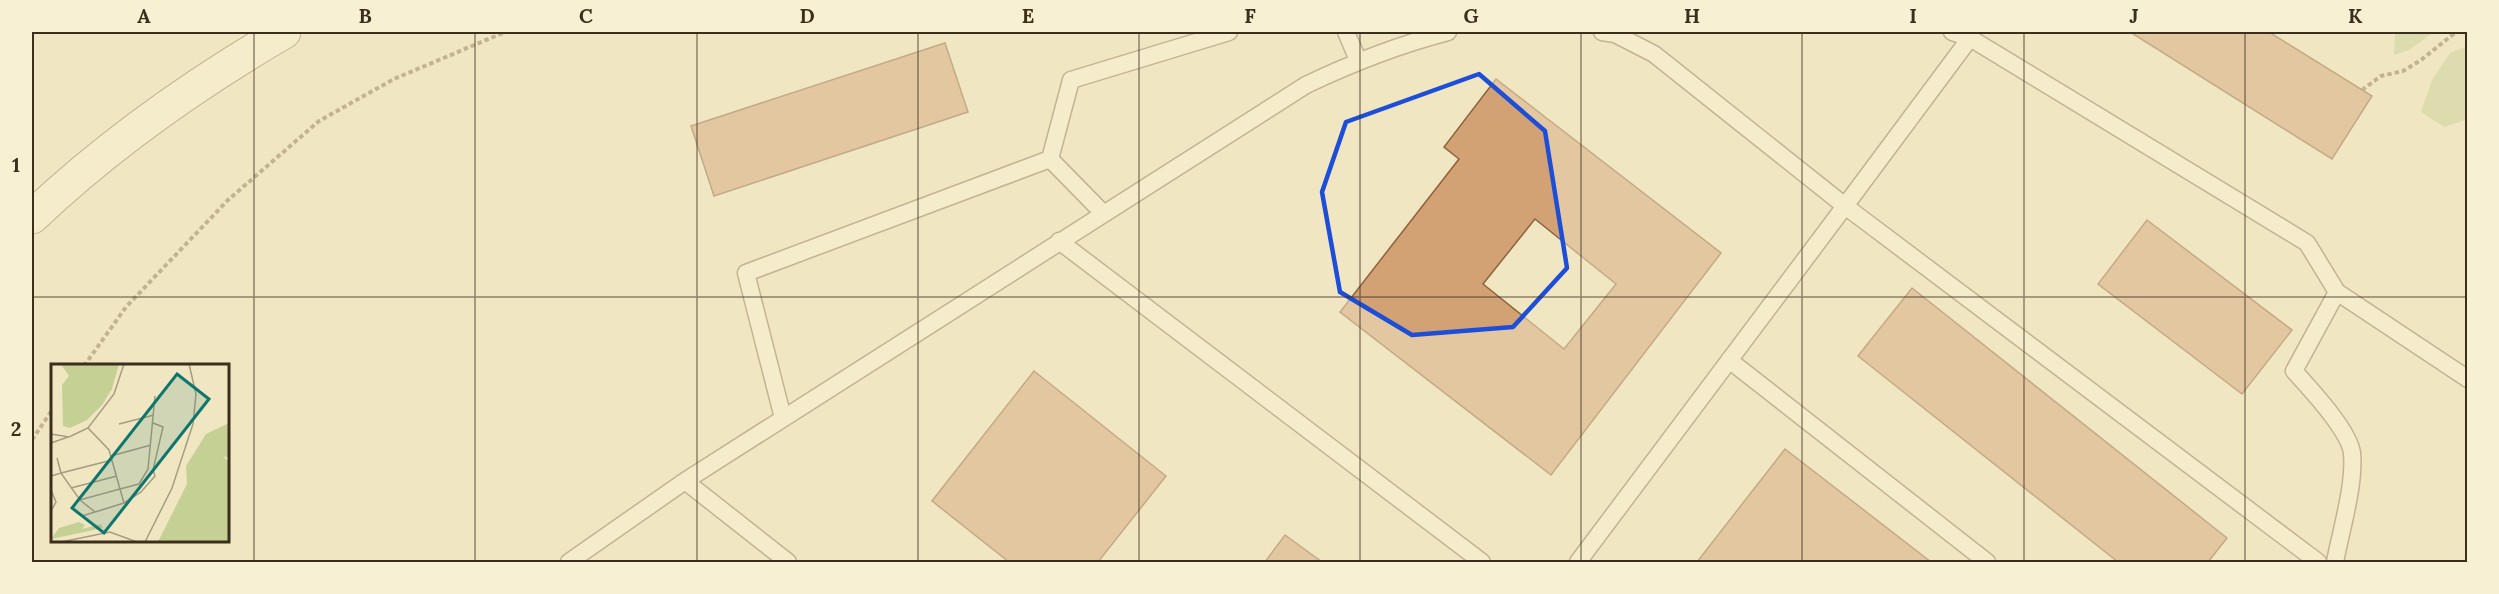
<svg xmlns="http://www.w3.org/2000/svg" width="2499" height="594" viewBox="0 0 2499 594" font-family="Lora,serif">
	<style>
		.green { fill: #c5d095 }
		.building { fill: #d2a275; stroke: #8d623c; stroke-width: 1.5; fill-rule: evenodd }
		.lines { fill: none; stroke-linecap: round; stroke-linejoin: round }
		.lane-casing { stroke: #8c7757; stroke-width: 19 }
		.street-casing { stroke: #8c7757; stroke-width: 35 }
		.path { stroke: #8c7757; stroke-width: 4; stroke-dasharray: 4.5 3; stroke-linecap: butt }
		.lane { stroke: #fbf3d6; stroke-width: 16 }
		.street { stroke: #fbf3d6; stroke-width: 33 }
		.marked { fill: none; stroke: #1d4ed8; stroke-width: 4.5; stroke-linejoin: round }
		.grid { fill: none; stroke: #3b2e1d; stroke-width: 1.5; stroke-opacity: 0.55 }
		.inset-road { fill: none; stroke: #a89c80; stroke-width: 1.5 }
		.view { fill: #0f766e; fill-opacity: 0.15; stroke: #0f766e; stroke-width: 3 }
		.inset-edge { fill: none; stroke: #3b2e1d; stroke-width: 3 }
		.neatline { fill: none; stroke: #3b2e1d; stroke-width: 2 }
		.grid-label { font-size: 20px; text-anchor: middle; font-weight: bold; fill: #3b2e1d }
	</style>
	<rect width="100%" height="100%" fill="#f1e6c2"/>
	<path class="green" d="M2395 32H2434L2409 50 2394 55Z
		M2467 46V123L2465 120 2444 127 2421 112 2432 80 2450 53Z"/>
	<path class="building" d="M2130 32H2269L2372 96 2332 159Z
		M945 43 968 112 714 196 691 126Z
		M1496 79 1721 253 1551 475 1340 312 1459 159 1444 147ZM1535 219 1616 284 1564 349 1483 284Z
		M2147 220 2292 330 2242 394 2098 284Z
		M1912 288 2227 538 2208 562H2118L1858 356Z
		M1034 371 1166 476 1098 562H1009L932 501Z
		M1785 449 1931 562H1697Z
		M1285 535 1322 562H1265Z"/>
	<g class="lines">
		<defs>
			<path id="lane" d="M1346 32 1358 60
				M1602 32 1615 34 1654 54 1845 206 1970 38
				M1952 32 1970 38 2307 243 2337 292
				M1050 159 1103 213
				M1059 241 1482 562
				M1729 360 1987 562
				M783 418 746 273 1050 159 1071 80 1229 32
				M685 481 788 562
				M569 562 685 481 1306 85C1352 63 1398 45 1448 32
				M1578 562 1845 206 2318 562
				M2335 562C2341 530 2355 485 2352 453 2349 430 2310 389 2294 371L2337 292 2468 379"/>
			<path id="street" d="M32 217C108 145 193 85 284 32"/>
		</defs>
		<use href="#lane" class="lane-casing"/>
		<use href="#street" class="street-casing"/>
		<path class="path" d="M2362 90 2381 76 2403 71 2421 60 2456 32
			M84 366 126 307 228 200 319 121 394 79 505 32
			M32 440 52 410"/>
		<use href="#lane" class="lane"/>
		<use href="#street" class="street"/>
	</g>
	<path d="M0 0H2499V594H0ZM1479 74 1545 131 1567 268 1513 327 1412 335 1340 292 1322 192 1346 122Z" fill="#f1e6c2" fill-opacity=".55" fill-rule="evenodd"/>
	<path class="marked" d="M1479 74 1545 131 1567 268 1513 327 1412 335 1340 292 1322 192 1346 122Z"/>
	<path class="grid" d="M254 32V562M475 32V562M697 32V562M918 32V562M1139 32V562M1360 32V562M1581 32V562M1802 32V562M2024 32V562M2245 32V562M32 297H2468"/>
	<g transform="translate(51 364)">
		<rect width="178" height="178" fill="#f1e6c2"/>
		<path d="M10 0H68L61 25 51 41 36 56 19 64 12 62 11 21 18 12ZM178 59V94L172 92 178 98V178H107L136 120 135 102 155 70ZM28 158 34 161 31 165 50 160 52 164 0 175 8 164Z" fill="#c5d095"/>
		<path class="inset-road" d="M68 60 103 51M0 70 18 73 37 64 63 30 73 0M0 79 17 73M60 92 100 81M6 94 10 109 61 96M0 112 10 109 29 136 69 125 58 86 37 64M20 124 66 112M0 126 5 138 0 147M29 136 44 148 31 152M73 139 69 125 88 120 97 105 104 32M44 148 73 139 90 128 104 112 102 106 112 63 102 59M10 178 59 168 86 178M94 178 121 124 142 60 145 30 138 0"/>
		<path class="view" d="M126 10 158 35 53 169 21 144Z"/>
		<rect width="178" height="178" class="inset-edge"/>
	</g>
	<rect width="2499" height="594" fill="none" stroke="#f8f0d2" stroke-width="66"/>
	<rect x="33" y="33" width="2433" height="528" class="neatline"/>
	<g class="grid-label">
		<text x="144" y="23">A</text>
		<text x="365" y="23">B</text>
		<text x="586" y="23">C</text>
		<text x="807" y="23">D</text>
		<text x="1028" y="23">E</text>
		<text x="1250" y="23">F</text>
		<text x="1471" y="23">G</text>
		<text x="1692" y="23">H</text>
		<text x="1913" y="23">I</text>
		<text x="2134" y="23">J</text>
		<text x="2355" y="23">K</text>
		<text x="16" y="172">1</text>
		<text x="16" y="436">2</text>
	</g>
</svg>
